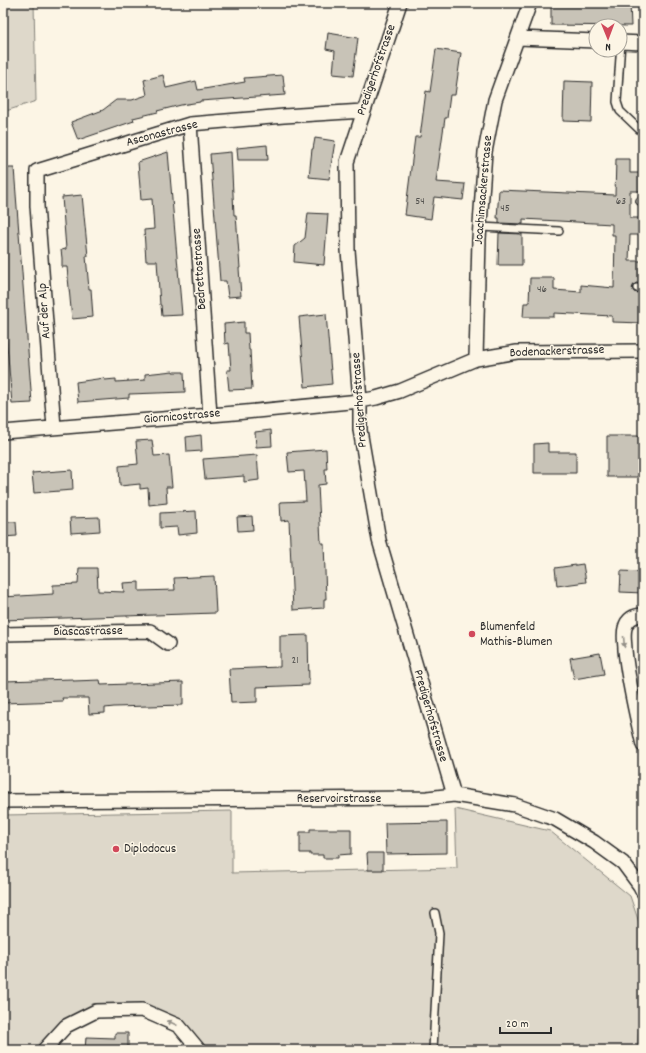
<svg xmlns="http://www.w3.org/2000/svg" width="646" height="1053" viewBox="0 0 646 1053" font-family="Dekko,sans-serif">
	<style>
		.green { fill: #ded8ca; stroke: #84827a }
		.building { fill: #c8c3b7; stroke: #2b2b2b }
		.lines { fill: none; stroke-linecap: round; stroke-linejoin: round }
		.service-casing { stroke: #2b2b2b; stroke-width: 10 }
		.minor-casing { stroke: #2b2b2b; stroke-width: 16 }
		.service { stroke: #fcf5e5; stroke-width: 7 }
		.minor { stroke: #fcf5e5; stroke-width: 13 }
		.oneway { fill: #949088 }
		.poi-dot { fill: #d1495b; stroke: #fcf5e5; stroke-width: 1.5 }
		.labels { text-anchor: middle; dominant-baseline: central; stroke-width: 3; stroke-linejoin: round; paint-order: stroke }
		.number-label { font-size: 11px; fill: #52514e }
		.street-label { font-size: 13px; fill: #2b2b2b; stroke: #fcf5e5 }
		.poi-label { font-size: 13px; fill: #2b2b2b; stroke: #fcf5e5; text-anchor: start }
	</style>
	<rect width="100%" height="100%" fill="#fcf5e5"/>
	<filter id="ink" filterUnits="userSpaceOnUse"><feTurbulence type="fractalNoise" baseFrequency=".025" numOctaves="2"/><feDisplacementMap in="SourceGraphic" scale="8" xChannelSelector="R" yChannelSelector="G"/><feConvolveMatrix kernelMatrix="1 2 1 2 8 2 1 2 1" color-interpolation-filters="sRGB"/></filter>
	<g filter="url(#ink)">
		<path class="green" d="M3 3H34L36 101 3 112Z
			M455 809 550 831 630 896 643 934V980L637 1050H199L179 1026 142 1010 96 1011 44 1050H3V815L232 811V873L457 868Z"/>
		<path class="building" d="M551 3H630L631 26 551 25Z
			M328 33 358 38 353 76 333 74 335 51 326 49Z
			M436 49 461 53 455 95H450L447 118H445L436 182 465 184 463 200 434 197 431 219 405 215 415 137H420L426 91 430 92Z
			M163 75 166 88 196 81 198 90 245 82 244 78 283 75 285 95 200 101V102L181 105 157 111 158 112 133 118 134 121 78 140 71 122 103 110 116 100H132L147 95 144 80Z
			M564 81 592 82 591 122 563 121Z
			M315 138 335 141 329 179 309 177 312 149H313Z
			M267 145 268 160H238L237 148Z
			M168 152 182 315 162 316 161 305H160L157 261H146L144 230 154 229 152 199 141 200 138 162Z
			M231 152 234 215H236L240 268H239L241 296 228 297 226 281H220L210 154Z
			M616 159H630V173H643V191H630V218H643V235H630L629 261H643V284L636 283 632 288 634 292 643 294V323L612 322V316L554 313V317H523L524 303H529L530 278H554V290L581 292V285L614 288 615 235H612V224L523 219V224L499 223V218H497L499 190 615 195Z
			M3 168H14L32 403 12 404 3 297Z
			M82 195 88 256H86L89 289H91L93 317 72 319 67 267H62V258L61 250 66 249 62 197Z
			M308 213 328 214 324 265 294 262 295 246 305 238Z
			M499 233 522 234V265H498Z
			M326 314 332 384 305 387 299 317Z
			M244 322V333H248L249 350H250L252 389 229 390 227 370H231L229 343 225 344 224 324Z
			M173 371V372H184L185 392 129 394V398L78 402 76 382 104 378 105 380 116 379V382L145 380V374Z
			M271 430 272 446 256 447 255 432Z
			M201 435 202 451 187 452 186 437Z
			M607 436H640V477H607Z
			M152 440 154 456 169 455 172 487H166L167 503 149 505 148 488 140 489V484L120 486 119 466 138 464 136 441Z
			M548 443V452H576V473H534V444Z
			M326 449 327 469H325L326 484 318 485 321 543H324L326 599H324V608L293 610 289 520 281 521 280 502 306 501 304 471 289 472 287 452Z
			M257 455 259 480 244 482V476L205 479 203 459Z
			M72 470 73 490 34 493 32 473Z
			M196 511 197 533 178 535 177 527 160 528V513Z
			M252 516 253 530 238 531 237 517Z
			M99 517 100 531 71 533 70 518Z
			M3 522H16L17 536 3 537Z
			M583 564 586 582 557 586 555 568Z
			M79 568H97L98 591 124 592 123 583 139 582V591L175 590 174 578 214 576 216 613 3 620V597L53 594V585L78 584Z
			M621 571 643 572V593L620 592Z
			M308 635 309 685 257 687V702L231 703 229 669 280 667V636Z
			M600 653 604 674 574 679 570 658Z
			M73 679V681L100 680 101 685 183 682V705L114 707 105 708V713L89 714 88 698H62L63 701 3 703V681Z
			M447 822V853L386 854 385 823Z
			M310 829H351V854L338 855V858H323V855H310V853H300V832H310Z
			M367 853H383V870H368Z
			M115 1033H128V1050H85L86 1037 115 1038Z"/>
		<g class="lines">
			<defs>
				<path id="service" d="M621 42 617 102 620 111 643 133
					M640 201H643
					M480 227 559 231
					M637 288 643 289
					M433 1050 439 933 435 913"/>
				<path id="minor" d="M400 3 347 162 348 250 360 401V430L379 540 454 795
					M518 38 596 41
					M620 42 643 43
					M190 124 210 415
					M476 359 479 239 485 152 495 100 530 3
					M54 427 37 206V171L190 124 284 116 363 111
					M3 432 235 413 360 401 376 398 400 391 476 359 517 352 643 351
					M643 615C634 615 627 619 625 628 623 635 625 643 625 650 628 682 636 714 643 745
					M3 634 150 631 168 644
					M3 801 427 798 454 795 515 805 555 819 594 842 623 863 640 886 643 892
					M44 1050 66 1026 96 1011 142 1010 179 1026 199 1050"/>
			</defs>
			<use href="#service" class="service-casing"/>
			<use href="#minor" class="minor-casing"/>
			<use href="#service" class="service"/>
			<use href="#minor" class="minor"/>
		</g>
		<defs><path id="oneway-solid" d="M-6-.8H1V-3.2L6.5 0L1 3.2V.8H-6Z"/></defs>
		<g class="oneway">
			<use href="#oneway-solid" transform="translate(624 642) rotate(85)"/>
			<use href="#oneway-solid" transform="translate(172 1023) rotate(-156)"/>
		</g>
	</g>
	<g class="poi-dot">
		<circle cx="472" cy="634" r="4"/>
		<circle cx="116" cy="849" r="4"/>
	</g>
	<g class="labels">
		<g class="number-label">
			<text x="420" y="202">54</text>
			<text x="621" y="202">63</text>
			<text x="505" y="209">45</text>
			<text x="542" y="290">46</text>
			<text x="295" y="661">21</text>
		</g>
		<g class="street-label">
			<text transform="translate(377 70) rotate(-71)">Predigerhofstrasse</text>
			<text transform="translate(162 134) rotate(-15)">Asconastrasse</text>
			<text transform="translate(484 190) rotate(-85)">Joachimsackerstrasse</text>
			<text transform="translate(200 269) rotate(-94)">Bedrettostrasse</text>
			<text transform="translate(45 311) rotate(-94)">Auf der Alp</text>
			<text transform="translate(557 352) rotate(-2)">Bodenackerstrasse</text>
			<text transform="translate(360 400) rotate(-94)">Predigerhofstrasse</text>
			<text transform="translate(182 417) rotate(-5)">Giornicostrasse</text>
			<text transform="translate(88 632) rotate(-1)">Biascastrasse</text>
			<text transform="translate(430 716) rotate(74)">Predigerhofstrasse</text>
			<text x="339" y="799">Reservoirstrasse</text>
		</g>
		<g class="poi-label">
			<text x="480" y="627">Blumenfeld<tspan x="480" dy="15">Mathis-Blumen</tspan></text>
			<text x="124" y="849">Diplodocus</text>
		</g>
	</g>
	<rect width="646" height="1053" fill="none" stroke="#fcf5e5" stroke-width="16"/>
	<rect x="8" y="8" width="630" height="1037" fill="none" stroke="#2b2b2b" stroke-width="1.5" filter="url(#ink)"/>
	<g transform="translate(608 38) rotate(179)"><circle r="19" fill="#fcf5e5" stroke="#a8a49b"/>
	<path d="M0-3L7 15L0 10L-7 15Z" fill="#d1495b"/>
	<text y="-6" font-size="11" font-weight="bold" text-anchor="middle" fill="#2b2b2b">N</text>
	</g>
	<path d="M500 1027v6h51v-6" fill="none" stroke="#2b2b2b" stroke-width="2"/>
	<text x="506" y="1027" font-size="12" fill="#2b2b2b" stroke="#fcf5e5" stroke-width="3" paint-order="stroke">20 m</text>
</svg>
